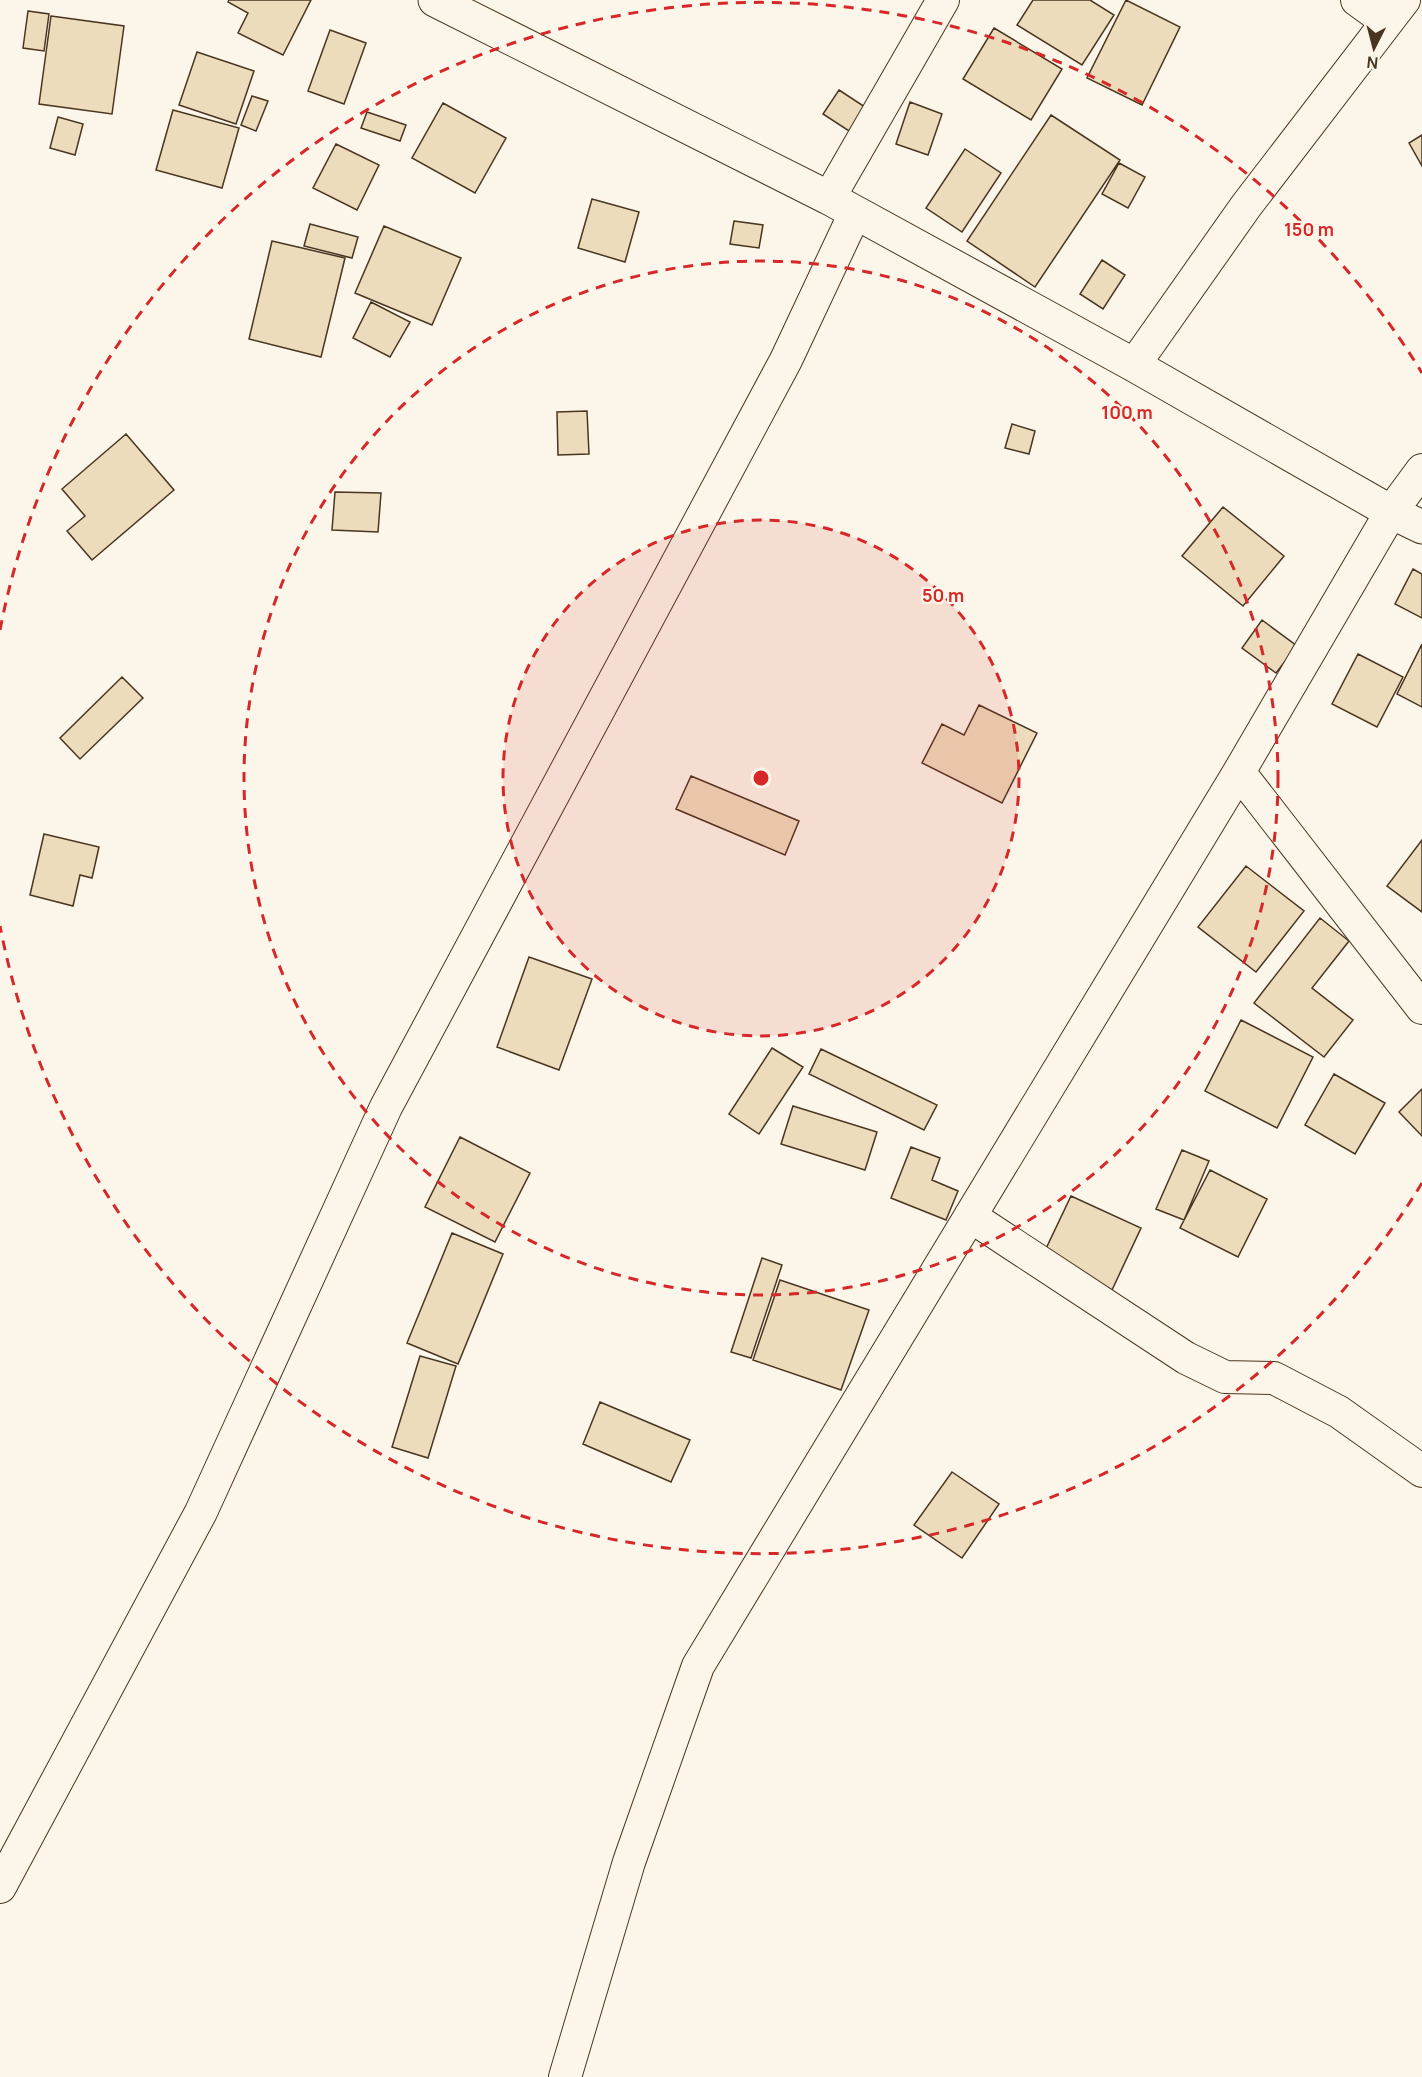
<svg xmlns="http://www.w3.org/2000/svg" width="1422" height="2077" viewBox="0 0 1422 2077" font-family="Manrope,sans-serif">
	<style>
		.building { fill: #ecdcbc; stroke: #4a3520; stroke-width: 1.5 }
		.lines { fill: none; stroke-linecap: round; stroke-linejoin: round }
		.minor-casing { stroke: #4a3520; stroke-width: 34 }
		.tertiary-casing { stroke: #4a3520; stroke-width: 35 }
		.minor { stroke: #fbf6e9; stroke-width: 32 }
		.tertiary { stroke: #fbf6e9; stroke-width: 33 }
		.ring { fill: none; stroke: #d62828; stroke-width: 3; stroke-dasharray: 10 8 }
		.centre { fill: #d62828; stroke: #fbf6e9; stroke-width: 3 }
		.ring-label { font-size: 18px; text-anchor: middle; font-weight: bold; fill: #d62828; stroke: #fbf6e9; stroke-width: 4.5; stroke-linejoin: round; paint-order: stroke }
	</style>
	<rect width="100%" height="100%" fill="#fbf6e9"/>
	<path class="building" d="M229 0H311L283 55 238 33 248 13 228 2Z
		M1033 0H1090L1114 15 1082 65 1017 25Z
		M1126 0 1180 27 1142 105 1087 78Z
		M28 11 49 14 44 51 23 48Z
		M51 16 124 26 112 114 39 104Z
		M994 28 1062 69 1031 120 963 79Z
		M330 30 366 43 344 104 308 91Z
		M197 52 254 71 236 124 179 105Z
		M839 90 865 107 849 131 823 114Z
		M252 96 268 101 256 131 241 125Z
		M910 102 942 114 928 155 896 144Z
		M443 103 506 138 475 193 412 158Z
		M173 110 239 128 222 188 156 170Z
		M367 112 406 125 400 141 361 128Z
		M1051 115 1120 160 1035 287 967 241Z
		M58 117 83 124 75 155 50 148Z
		M1422 135V166L1409 143Z
		M336 144 379 165 357 210 313 188Z
		M965 149 1001 173 962 232 926 208Z
		M1119 163 1145 177 1128 208 1102 194Z
		M592 199 639 212 625 262 578 248Z
		M734 221 763 225 759 248 730 244Z
		M310 224 358 237 352 258 304 246Z
		M384 226 461 258 432 325 355 293Z
		M272 241 345 258 321 357 249 339Z
		M1102 260 1125 275 1103 309 1080 294Z
		M371 302 410 322 390 357 353 338Z
		M587 411 589 454 558 455 557 412Z
		M1012 424 1035 431 1029 454 1005 448Z
		M126 434 174 490 92 560 67 531 85 516 62 489Z
		M335 492 381 493 378 532 332 530Z
		M1223 507 1284 556 1243 606 1182 556Z
		M1413 569 1422 574V618L1395 604Z
		M1262 620 1297 646 1276 673 1242 648Z
		M1422 644V707L1397 694Z
		M1358 654 1403 677 1377 727 1332 704Z
		M122 677 143 698 80 759 60 738Z
		M979 705 1037 733 1002 803 922 763 942 724 964 735Z
		M691 776 799 821 785 855 676 809Z
		M44 834 99 847 92 878 80 875 73 906 30 895Z
		M1422 840V912L1387 886Z
		M1246 866 1304 911 1256 972 1198 927Z
		M1320 918 1349 941 1312 988 1353 1020 1324 1057 1254 1003Z
		M529 957 592 979 559 1070 497 1047Z
		M1241 1020 1313 1057 1277 1128 1205 1091Z
		M772 1048 803 1067 759 1134 729 1114Z
		M821 1049 937 1105 924 1130 809 1074Z
		M1334 1074 1385 1103 1355 1154 1305 1125Z
		M1422 1089V1136L1399 1112Z
		M793 1106 877 1132 865 1170 781 1144Z
		M460 1137 530 1173 495 1242 425 1207Z
		M911 1147 940 1158 932 1180 958 1191 946 1220 891 1198Z
		M1182 1150 1209 1161 1184 1220 1156 1209Z
		M1210 1170 1267 1199 1238 1257 1180 1228Z
		M1071 1196 1141 1228 1112 1290 1042 1257Z
		M452 1233 503 1254 458 1364 407 1343Z
		M762 1258 782 1265 751 1358 731 1352Z
		M780 1280 869 1310 841 1390 753 1360Z
		M420 1356 456 1366 428 1458 392 1447Z
		M600 1402 690 1440 671 1482 583 1444Z
		M952 1472 999 1504 962 1558 914 1525Z"/>
	<g class="lines">
		<defs>
			<path id="minor" d="M1357 0 1386 21
				M829 198 943 0
				M1134 365 1246 206 1404 0
				M1239 772 1422 1008
				M970 1216 1186 1358 1225 1377 1274 1378 1339 1412 1422 1471
				M0 1887 201 1512 386 1107 786 360 855 213
				M565 2077 629 1862 698 1666 1239 772 1391 512 1422 470"/>
			<path id="tertiary" d="M435 0 829 198 1134 365 1391 512 1422 527"/>
		</defs>
		<use href="#minor" class="minor-casing"/>
		<use href="#tertiary" class="tertiary-casing"/>
		<use href="#minor" class="minor"/>
		<use href="#tertiary" class="tertiary"/>
	</g>
	<circle cx="761" cy="778" r="258" fill="#d62828" fill-opacity=".12"/>
	<g class="ring">
		<circle cx="761" cy="778" r="258"/>
		<circle cx="761" cy="778" r="517"/>
		<path d="M1422 1183A775 775 0 0 1 0 926M0 630A775 775 0 0 1 1422 373"/>
	</g>
	<circle cx="761" cy="778" r="9" class="centre"/>
	<g class="ring-label">
		<text x="1309" y="236">150 m</text>
		<text x="1127" y="419">100 m</text>
		<text x="943" y="602">50 m</text>
	</g>
	<g transform="translate(1374 48) rotate(186)" stroke="#fbf6e9" stroke-width="4.5" paint-order="stroke">
	<path d="M0-4.5L10 22L0 15L-10 22Z" fill="#4a3520"/>
	<text y="-9" font-size="16" font-weight="bold" text-anchor="middle" fill="#4a3520">N</text>
	</g>
</svg>
